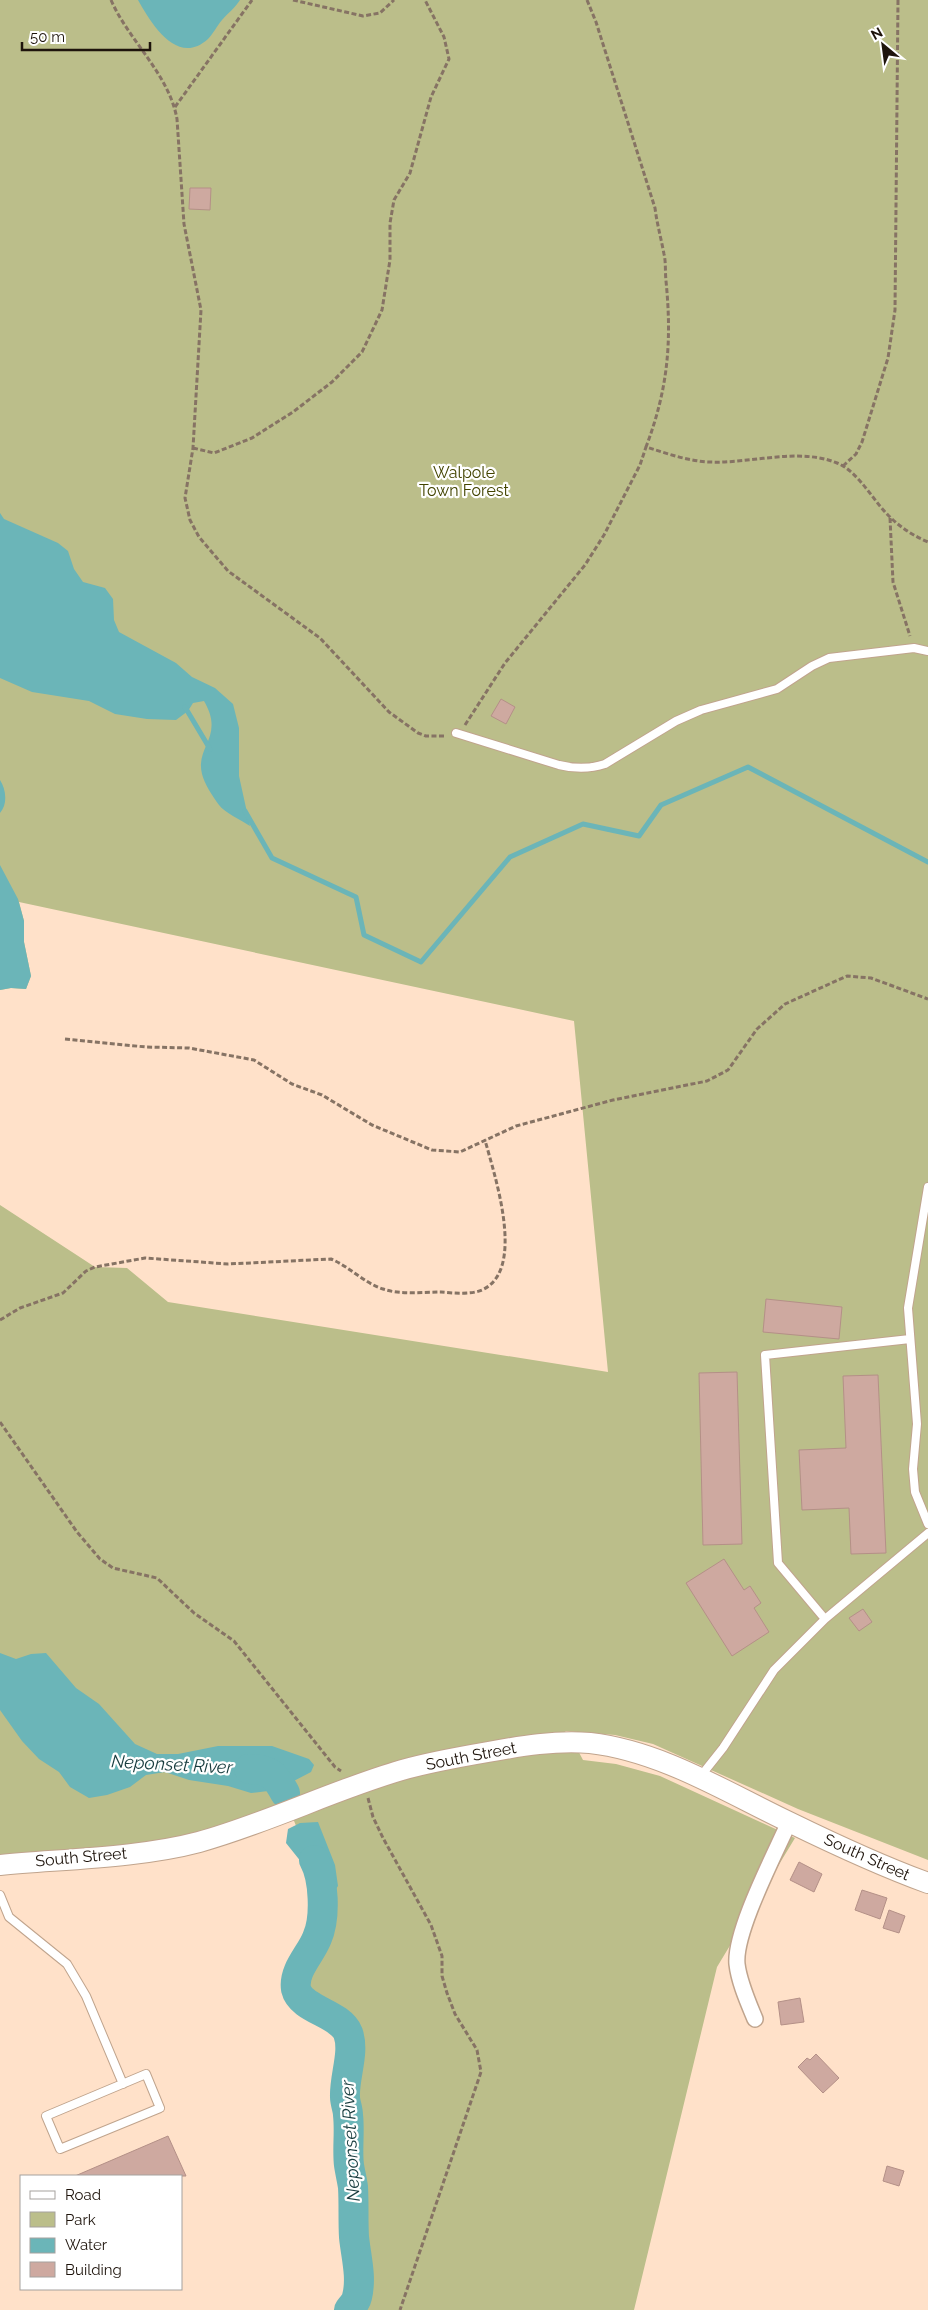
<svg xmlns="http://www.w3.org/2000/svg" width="928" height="2310" viewBox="0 0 928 2310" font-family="Raleway,sans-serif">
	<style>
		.green { fill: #bbbe8a }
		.water { fill: #6bb5b8 }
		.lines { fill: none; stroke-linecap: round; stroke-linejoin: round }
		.stream { stroke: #6bb5b8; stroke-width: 5 }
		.river { stroke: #6bb5b8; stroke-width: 30 }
		.building { fill: #cea9a0; stroke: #b49087 }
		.lane-casing { stroke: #c0a48d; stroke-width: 10 }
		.street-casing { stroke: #c0a48d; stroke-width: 18 }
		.secondary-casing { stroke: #c0a48d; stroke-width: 22 }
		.path { stroke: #867364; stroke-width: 3; stroke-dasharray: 5 2.5; stroke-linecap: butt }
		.lane { stroke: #fff; stroke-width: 8 }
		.street { stroke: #fff; stroke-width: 15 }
		.secondary { stroke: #fff; stroke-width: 20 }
		.labels { text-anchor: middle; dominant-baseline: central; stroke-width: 4.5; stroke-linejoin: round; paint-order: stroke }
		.park-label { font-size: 16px; fill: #434400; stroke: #fff }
		.street-label { font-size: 16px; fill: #1e140c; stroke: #fff }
		.water-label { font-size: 18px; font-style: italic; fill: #183c3e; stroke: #fff }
	</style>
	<rect width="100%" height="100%" fill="#ffe1c9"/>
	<path class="green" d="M0 0H928V1860L798 1809 653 1744 615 1735 565 1731 574 1743 583 1760 616 1764 660 1776 795 1838 717 1967 634 2310H349L357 2298 359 2279V2263L354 2239 353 2187 349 2164 348 2116 345 2096 349 2047 347 2032 337 2020 316 2010 301 1998 296 1990 297 1977 318 1937 323 1892 290 1811 226 1834 0 1865V1205L95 1267 127 1268 168 1302 608 1372 574 1021 19 902 24 921V942L31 976 26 989 11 988 0 990Z"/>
	<path class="water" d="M138 0H240C235 8 228 13 222 20 217 26 213 34 208 39 177 67 151 23 138 0Z
		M0 513 4 519 58 543 68 551 74 569 83 582 105 588 113 599 114 620 119 632 176 663 192 677 215 688 233 704 239 728V776L250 826C241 820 225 813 219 805 213 797 204 783 202 774 195 746 225 737 204 701L193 703 188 711 176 720 147 719 115 714 89 701 32 692 0 678Z
		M0 780C6 789 8 804 0 813Z
		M0 865 18 899 24 921V942L31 976 26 989 11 988 0 990Z
		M0 1653 16 1659 31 1654 46 1653 76 1688 99 1704 135 1744 157 1754H178L218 1746H272L309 1759 314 1765 311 1772 288 1784 268 1791 251 1793 228 1786 189 1780 165 1772 146 1775 130 1787 107 1795 89 1798 70 1787 59 1772 39 1759 22 1741 0 1710Z
		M318 1822 335 1865 338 1886 330 1897 314 1900 308 1888 306 1868 286 1843 288 1829 300 1823Z"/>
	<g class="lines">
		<path class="stream" d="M185 707 210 749
			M245 811 272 858 356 897 364 935 421 962 510 857 583 824 639 836 661 805 748 767 928 862"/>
		<path class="river" d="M249 1769C270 1769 275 1775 285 1793
			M314 1860C324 1878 326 1918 317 1938 311 1954 293 1970 296 1989 301 2010 340 2013 348 2033 355 2052 344 2077 345 2097 345 2103 348 2109 348 2115 350 2132 347 2149 349 2165 350 2172 352 2180 353 2187 354 2204 353 2220 354 2237 356 2257 362 2277 357 2297 356 2302 352 2306 349 2310"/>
	</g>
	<path class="building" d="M190 188H211L210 210 189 209Z
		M501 699 515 707 506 724 491 716Z
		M766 1299 842 1307 839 1339 763 1332Z
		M737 1372 742 1544 703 1545 699 1373Z
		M878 1375 886 1553 851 1554 849 1508 802 1510 799 1450 846 1448 843 1376Z
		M724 1559 744 1590 750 1586 761 1603 754 1608 769 1632 732 1656 686 1583Z
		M863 1609 872 1622 859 1631 849 1618Z
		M799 1862 822 1874 814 1892 790 1880Z
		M862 1890 887 1898 880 1919 855 1910Z
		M889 1910 905 1916 899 1933 883 1928Z
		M800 1998 804 2022 781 2025 778 2002Z
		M816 2054 839 2078 823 2093 798 2067 807 2058 810 2060Z
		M168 2136 186 2176H75Z
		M887 2166 904 2171 899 2186 883 2181Z"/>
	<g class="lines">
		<defs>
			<path id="lane" d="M456 733 559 765C575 769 590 769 605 764L676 721 701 710 777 689 812 666 829 658 914 648 928 651
				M928 1187 908 1308 917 1424 913 1469 915 1492 928 1524
				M825 1619 778 1563 765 1355 910 1339
				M700 1777 723 1748 774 1670 825 1619 928 1533
				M0 1895 9 1917 67 1964 86 1996 123 2084
				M146 2074 160 2108 60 2149 46 2116Z"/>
			<path id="street" d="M755 2019C748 2002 739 1982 737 1964 734 1932 775 1854 789 1822"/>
			<path id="secondary" d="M0 1865C62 1859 139 1858 199 1842 268 1823 333 1790 402 1770 430 1762 459 1757 488 1752 521 1746 556 1740 590 1743 661 1751 726 1792 789 1822 834 1844 881 1866 928 1883"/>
		</defs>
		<use href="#lane" class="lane-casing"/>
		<use href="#street" class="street-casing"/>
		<use href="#secondary" class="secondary-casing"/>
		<path class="path" d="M111 0C129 41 169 74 177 119L184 224 201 310 193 448 185 498 190 520 199 537 228 571 320 638 389 712 418 733 426 736H445
			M293 0 363 16 380 13 394 0
			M587 0 596 22 655 208C657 224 661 238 664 254 666 262 665 272 666 281 672 342 668 389 646 447 666 453 687 461 709 462 750 464 798 447 837 463 859 472 873 501 890 517 901 528 914 536 928 542
			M175 107 252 0
			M193 448 214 453 252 438 293 412 332 382 362 352 382 310 390 260V223L394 200 410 173 431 97 449 59 444 37 425 0
			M843 466 856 454 862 442 888 358 895 310 898 0
			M890 518 893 582 910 636
			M465 725 505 663 585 565 604 535 640 465 646 447
			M65 1039 146 1047 189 1048 254 1060 292 1084 322 1095 372 1125 432 1150 460 1152 516 1126 613 1100 707 1081 728 1070 757 1029 785 1004 847 976 871 978 928 999
			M0 1320 20 1308 63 1293 86 1271 95 1267 145 1258 228 1264 331 1259C350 1267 364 1283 383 1289 400 1295 423 1292 441 1292 453 1293 470 1295 482 1290 527 1270 494 1174 485 1140
			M0 1422 77 1532 100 1559 113 1568 157 1578 194 1613 234 1641 335 1767 341 1771
			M368 1798 373 1817 383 1838 431 1925 442 1956V1976L447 1993 455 2014 477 2050 481 2072 400 2310"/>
		<use href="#lane" class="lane"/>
		<use href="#street" class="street"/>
		<use href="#secondary" class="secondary"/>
	</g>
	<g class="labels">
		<g class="park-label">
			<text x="464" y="472">Walpole<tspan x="464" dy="18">Town Forest</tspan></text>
		</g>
		<g class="street-label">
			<text transform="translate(471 1756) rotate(-11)">South Street</text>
			<text transform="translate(81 1857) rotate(-5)">South Street</text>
			<text transform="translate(867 1857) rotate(24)">South Street</text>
		</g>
		<g class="water-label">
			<text transform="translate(172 1764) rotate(3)">Neponset River</text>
			<text transform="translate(350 2141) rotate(-93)">Neponset River</text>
		</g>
	</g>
	<rect x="20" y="2175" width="162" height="115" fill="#ffffff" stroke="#a5a19e"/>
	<rect x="30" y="2191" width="25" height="8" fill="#ffffff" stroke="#a5a19e"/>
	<text x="65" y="2200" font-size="15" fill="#1e140c">Road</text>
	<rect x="30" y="2212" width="25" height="15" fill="#bbbe8a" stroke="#a5a19e"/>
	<text x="65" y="2225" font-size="15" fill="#1e140c">Park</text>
	<rect x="30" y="2238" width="25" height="15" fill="#6bb5b8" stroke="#a5a19e"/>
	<text x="65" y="2250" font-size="15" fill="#1e140c">Water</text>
	<rect x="30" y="2262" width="25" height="15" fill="#cea9a0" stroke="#a5a19e"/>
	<text x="65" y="2275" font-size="15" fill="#1e140c">Building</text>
	<g transform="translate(883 45) rotate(331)" stroke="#ffffff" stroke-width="4" paint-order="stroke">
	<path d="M0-4L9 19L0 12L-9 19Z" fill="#1e140c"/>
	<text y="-8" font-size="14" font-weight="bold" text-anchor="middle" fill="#1e140c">N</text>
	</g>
	<path d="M22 42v8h128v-8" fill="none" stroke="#1e140c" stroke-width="2.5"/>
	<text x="30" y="42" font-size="15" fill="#1e140c" stroke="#ffffff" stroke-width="4" paint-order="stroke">50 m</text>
</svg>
